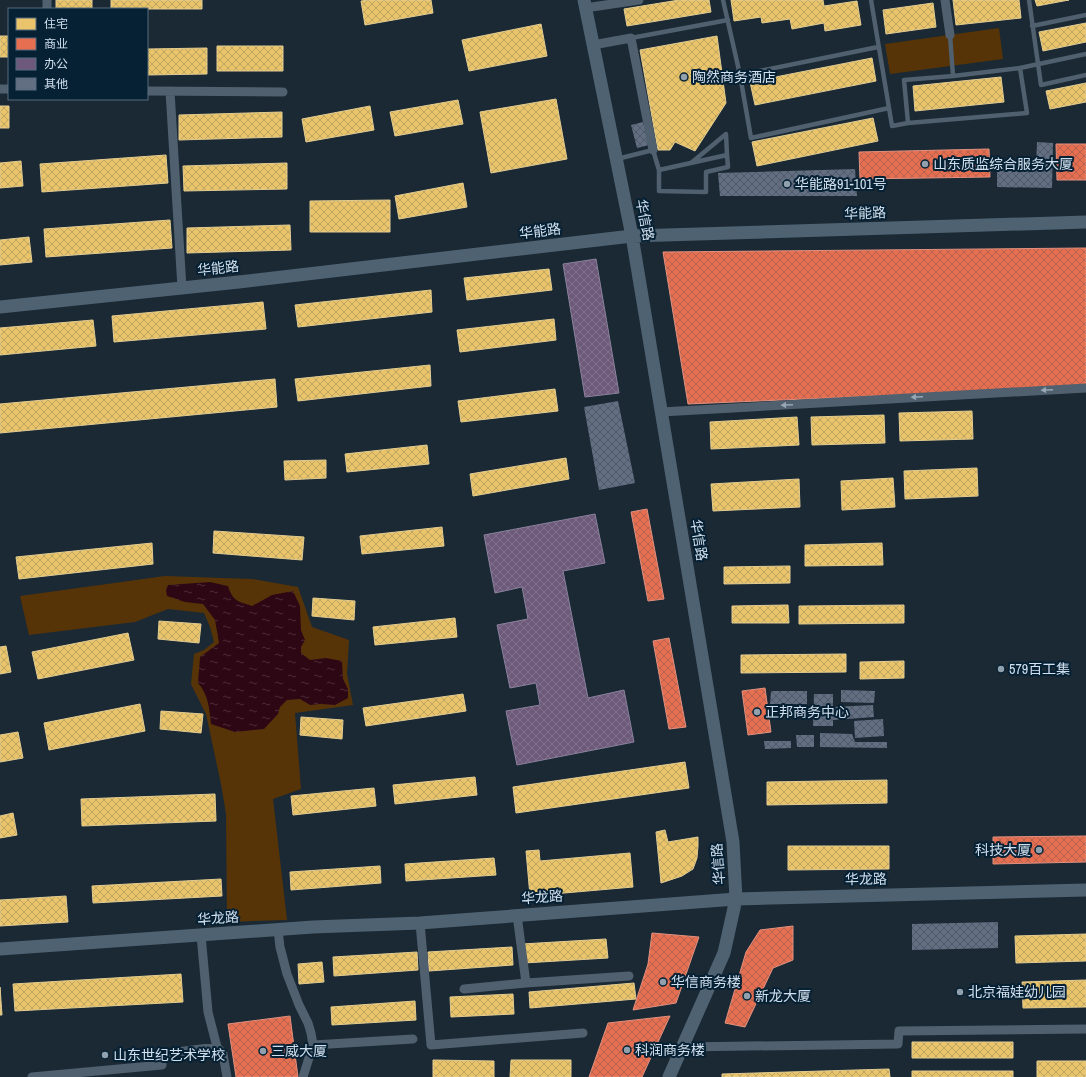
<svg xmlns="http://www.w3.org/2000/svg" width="1086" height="1077" viewBox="0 0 1086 1077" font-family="'Archivo Narrow','Noto Sans SC',sans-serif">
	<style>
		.park { fill: #573407 }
		.water { fill: url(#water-ripples) }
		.homes { fill: url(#homes-cross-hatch); stroke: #e2cc92 }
		.shops { fill: url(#shops-cross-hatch); stroke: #e09180 }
		.offices { fill: url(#offices-cross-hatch); stroke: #8b829d }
		.building { fill: url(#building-cross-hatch) }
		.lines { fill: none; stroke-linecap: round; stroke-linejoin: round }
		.lane { stroke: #50606e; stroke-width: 4.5 }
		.street { stroke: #50606e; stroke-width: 9 }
		.secondary { stroke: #4f6271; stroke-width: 13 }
		.oneway { fill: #97a6b4 }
		.poi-dot { fill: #91a0ad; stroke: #062034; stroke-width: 1.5 }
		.labels { text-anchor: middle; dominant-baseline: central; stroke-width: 4; stroke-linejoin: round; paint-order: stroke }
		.poi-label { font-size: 14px; fill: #d1e0ee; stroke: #062034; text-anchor: start }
		.street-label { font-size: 14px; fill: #d1e0ee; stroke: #062034 }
	</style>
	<defs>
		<pattern id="water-ripples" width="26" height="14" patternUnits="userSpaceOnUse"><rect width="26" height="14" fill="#2e0715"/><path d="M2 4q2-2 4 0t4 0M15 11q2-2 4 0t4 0" fill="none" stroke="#4b2b37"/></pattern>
		<pattern id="homes-cross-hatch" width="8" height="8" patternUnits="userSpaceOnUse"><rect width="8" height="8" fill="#e9c46a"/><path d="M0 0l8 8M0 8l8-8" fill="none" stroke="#bea461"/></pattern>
		<pattern id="shops-cross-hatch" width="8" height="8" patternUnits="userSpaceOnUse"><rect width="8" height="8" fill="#e76f51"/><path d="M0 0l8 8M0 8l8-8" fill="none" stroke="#b5624e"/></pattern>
		<pattern id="offices-cross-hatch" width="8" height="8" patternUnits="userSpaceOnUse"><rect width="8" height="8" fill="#6d597a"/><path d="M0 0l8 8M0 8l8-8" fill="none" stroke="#81718d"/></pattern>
		<pattern id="building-cross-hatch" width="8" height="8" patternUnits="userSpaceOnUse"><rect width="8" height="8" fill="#626f83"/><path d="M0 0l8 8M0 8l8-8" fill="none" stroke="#505965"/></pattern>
	</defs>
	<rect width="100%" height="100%" fill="#1a2934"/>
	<path class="park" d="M999 28 1003 59 890 74 885 44Z
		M165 576 252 579 298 587 312 627 349 640 347 674 353 705 295 713 301 789 273 799 287 920 227 922 226 814 221 784 206 714 191 684 194 654 204 650 214 642 210 627 204 613 168 609 135 622 29 635 20 596Z"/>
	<path class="water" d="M210 582 228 586C233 601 237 601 252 606L272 595 293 591 300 606 301 630 305 640 301 647V653L310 660 326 658 342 661 343 679 348 689V698L335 705 321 704 310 705 300 699 287 700 280 707 278 714 264 729 235 732 211 724C209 708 209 696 198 683L200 657 219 643 215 620 203 604 185 602 167 596 166 590 168 585Z"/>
	<path class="homes" d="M56 0H92V9H56Z
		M111 0H202V9H111Z
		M368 0H431L433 13 365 25 361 1Z
		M679 0H709L711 12 627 26 624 9Z
		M731 0H823L824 6 857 1 861 25 825 31 824 23 792 29 790 19 762 23 761 17 734 21Z
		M953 0H1019L1021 18 956 25Z
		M1035 0H1069L1037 6Z
		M933 3 936 27 886 34 883 10Z
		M1086 23V42L1043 51 1039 32Z
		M541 24 547 56 469 71 462 40Z
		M0 36H9V57H0Z
		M717 36 726 103 695 151 675 142 670 150H658L640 50Z
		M217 46H283V71H217Z
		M207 48V74L147 75V49Z
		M872 58 876 81 755 105 750 82Z
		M1001 77 1004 102 915 111 913 86Z
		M1086 83V102L1050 109 1046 91Z
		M556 99 567 159 491 173 480 112Z
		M458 100 463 124 395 136 390 112Z
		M0 106H9V128H0Z
		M370 106 374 130 306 142 302 119Z
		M282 112V137L179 140V115Z
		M873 118 878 141 757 166 752 142Z
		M166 155 168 183 42 192 40 164Z
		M21 161 23 186 0 188V163Z
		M287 163V189L184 191 183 166Z
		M463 183 467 207 399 219 395 196Z
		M390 200V232H310V201Z
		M170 220 172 248 46 257 44 229Z
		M290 225 291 250 187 253V228Z
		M29 237 32 262 0 265V240Z
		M549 269 552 290 467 300 464 278Z
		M431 290 432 312 298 327 295 305Z
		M263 302 266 329 114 342 112 316Z
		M554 319 556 340 460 352 457 330Z
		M93 320 96 346 0 355V328Z
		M430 365 431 386 298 401 295 379Z
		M275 379 277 407 0 433V404Z
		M555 389 558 411 461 422 458 401Z
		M972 411 973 439 900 441 899 413Z
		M884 415 885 443 812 445 811 417Z
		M797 417 799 445 711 449 710 422Z
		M427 445 429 464 347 472 345 454Z
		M566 458 569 479 473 496 470 474Z
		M326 460V478L285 480 284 461Z
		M977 468 978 496 905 499 904 471Z
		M893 478 895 507 842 510 841 481Z
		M799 479 800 507 713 511 711 484Z
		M442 527 444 546 362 554 360 536Z
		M214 531 304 537 302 560 213 553Z
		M152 543 153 564 19 579 16 557Z
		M882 543 883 565 805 566V545Z
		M790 566V583L724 584V567Z
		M313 598 355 601 354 620 312 616Z
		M788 605 789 623H732V606Z
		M904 605V623L799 624V606Z
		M455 618 457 637 375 645 373 627Z
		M159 621 201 624 199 643 158 639Z
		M128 633 134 660 38 679 32 652Z
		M6 646 11 672 0 674V647Z
		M846 654V672L741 673V655Z
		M904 661V678L860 679V662Z
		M463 694 466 711 366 726 363 708Z
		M140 704 145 731 49 750 44 723Z
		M161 711 203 714 201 733 160 729Z
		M301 717 343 720 342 739 300 735Z
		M18 732 23 758 0 762V735Z
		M685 762 689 788 516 813 513 787Z
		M475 777 477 795 395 804 393 785Z
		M887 780V803L767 805V782Z
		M374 788 376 806 293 815 291 796Z
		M215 794 216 821 82 826 81 799Z
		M13 813 17 835 0 838V816Z
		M665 830 668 842 698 837V846L697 858 693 869 682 876 661 883 656 832Z
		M788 846H889V869L788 870Z
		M539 850 540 861 630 853 633 887 530 896 526 851Z
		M494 858 496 875 406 881 405 864Z
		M380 866 381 883 291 890 290 872Z
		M221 879 222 896 93 903 92 886Z
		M66 896 68 922 0 926V900Z
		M1086 934V961L1016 963 1015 936Z
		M606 939 608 958 524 963 522 944Z
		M512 947 513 965 429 971 428 952Z
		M417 952 418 970 334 976 333 957Z
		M322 962 324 982 299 984 298 964Z
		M181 974 183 1002 15 1011 13 984Z
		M1086 980V1007L1023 1008 1022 982Z
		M634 983 636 999 530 1008 529 992Z
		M0 987 2 1015H0Z
		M513 994 514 1014 451 1017 450 997Z
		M415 1001 416 1020 332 1025 331 1007Z
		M912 1042H1013V1058H912Z
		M433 1060 494 1061V1077H433Z
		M511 1060H571V1077H510Z
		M1037 1061H1086V1077H1037Z
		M889 1069 890 1077H722V1074Z
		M912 1071H1013V1077H912Z"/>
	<path class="shops" d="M1056 144H1086V180H1057Z
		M989 149 990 177 860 179 859 152Z
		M1086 248V387L688 404 663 252Z
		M647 509 664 599 648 601 631 512Z
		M669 638 686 727 669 729 653 641Z
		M765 688 771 732 748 735 742 691Z
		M1086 836V862L993 864V837Z
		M793 926V960L773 968 745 1027 725 1023 746 952 760 930Z
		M652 933 699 937 676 1003 633 1010 648 964Z
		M290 1016 298 1077H236L228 1024Z
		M670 1016 642 1077H589L608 1023Z"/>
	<path class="offices" d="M596 259 619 393 585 397 563 264Z
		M595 514 605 563 563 571 588 698 624 690 634 742 517 765 506 711 540 705 536 683 510 688 497 625 528 619 522 587 495 593 484 535Z"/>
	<path class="building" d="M643 122 649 145 637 148 631 125Z
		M1037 142 1053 143 1052 188 997 187V166L1036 167Z
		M855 169 857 196H720L718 173Z
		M618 401 635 483 599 490 584 407Z
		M841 690 875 691 874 703 841 702Z
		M771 691H807V704H770Z
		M814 694H833V707L873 705 874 717 833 720V714V726H813Z
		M883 719 884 736 855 738 854 721Z
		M820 733 852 734 855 742H887V748L820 747Z
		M796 735H814V747H797Z
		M764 741H791V748L765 749Z
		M998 922V948L912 950V924Z"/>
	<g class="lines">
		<path class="lane" d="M723 0 740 75 878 47
			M871 0 892 126 908 123
			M1029 0 1041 85 1086 75
			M1032 26 1086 15
			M950 35 953 76 1020 68 1027 113 908 123 904 80 953 76
			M631 38 728 20
			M1020 68 1086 54
			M740 75 751 138 889 108
			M617 159 653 150 659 170 727 155 726 134 691 163
			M659 170V191L706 192V172L728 167 727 155"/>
		<path class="street" d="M47 0V9
			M945 0 950 35
			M585 8 639 0
			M593 45 631 38 653 150
			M0 89H9
			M147 91 283 92
			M170 91 182 288
			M661 412 1086 388
			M517 915 526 983 629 976
			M420 923 431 1045 583 1033
			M278 930 280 947 287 974 299 1005 308 1023 311 1033 313 1045 303 1077
			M201 935 208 1012 217 1047
			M464 989 526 983
			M313 1045 413 1039
			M682 1047 898 1044 899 1031 1086 1029
			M32 1077 162 1065 161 1054 217 1047 223 1054 227 1077"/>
		<path class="secondary" d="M584 0 632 236 733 842 736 899 724 953 669 1077
			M0 307 239 282 632 236 1086 222
			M0 949 313 927 420 923 736 899 1086 890"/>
	</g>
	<defs><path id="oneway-solid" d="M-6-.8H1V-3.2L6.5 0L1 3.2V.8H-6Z"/></defs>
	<g class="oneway">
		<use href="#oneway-solid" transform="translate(1047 390) rotate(177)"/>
		<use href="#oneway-solid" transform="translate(917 397) rotate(177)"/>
		<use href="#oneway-solid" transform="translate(787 405) rotate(177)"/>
	</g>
	<g class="poi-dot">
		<circle cx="684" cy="77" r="4"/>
		<circle cx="925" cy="164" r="4"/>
		<circle cx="787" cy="184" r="4"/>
		<circle cx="1001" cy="669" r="4"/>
		<circle cx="757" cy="712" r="4"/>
		<circle cx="1039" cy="850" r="4"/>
		<circle cx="663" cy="982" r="4"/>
		<circle cx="960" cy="992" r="4"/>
		<circle cx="747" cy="996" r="4"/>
		<circle cx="627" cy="1050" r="4"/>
		<circle cx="263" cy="1051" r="4"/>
		<circle cx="105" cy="1055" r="4"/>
	</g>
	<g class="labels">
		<g class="poi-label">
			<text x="692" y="77">陶然商务酒店</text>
			<text x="933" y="164">山东质监综合服务大厦</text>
			<text x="795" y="184">华能路91-101号</text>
			<text x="1009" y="669">579百工集</text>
			<text x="765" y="712">正邦商务中心</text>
			<text x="1031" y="850" text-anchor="end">科技大厦</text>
			<text x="671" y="982">华信商务楼</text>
			<text x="968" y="992">北京福娃幼儿园</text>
			<text x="755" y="996">新龙大厦</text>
			<text x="635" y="1050">科润商务楼</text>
			<text x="271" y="1051">三威大厦</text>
			<text x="113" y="1055">山东世纪艺术学校</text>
		</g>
		<g class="street-label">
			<text transform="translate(865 213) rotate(-2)">华能路</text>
			<text transform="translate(645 220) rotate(79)">华信路</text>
			<text transform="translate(540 231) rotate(-7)">华能路</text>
			<text transform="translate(218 268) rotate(-6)">华能路</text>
			<text transform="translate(699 540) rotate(81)">华信路</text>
			<text transform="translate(718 864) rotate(-94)">华信路</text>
			<text transform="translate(866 879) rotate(-1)">华龙路</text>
			<text transform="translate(542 897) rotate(-4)">华龙路</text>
			<text transform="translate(218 918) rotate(-4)">华龙路</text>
		</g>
	</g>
	<rect x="8" y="8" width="140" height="92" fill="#062034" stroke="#576d7e"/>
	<rect x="16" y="18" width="20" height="12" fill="#e9c46a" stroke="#576d7e"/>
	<text x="44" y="28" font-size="12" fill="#d1e0ee">住宅</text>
	<rect x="16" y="38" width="20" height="12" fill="#e76f51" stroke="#576d7e"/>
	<text x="44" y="48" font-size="12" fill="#d1e0ee">商业</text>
	<rect x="16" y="58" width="20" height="12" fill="#6d597a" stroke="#576d7e"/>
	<text x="44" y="68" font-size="12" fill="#d1e0ee">办公</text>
	<rect x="16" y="78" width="20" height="12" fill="#626f83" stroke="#576d7e"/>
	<text x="44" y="88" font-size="12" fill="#d1e0ee">其他</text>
</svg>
